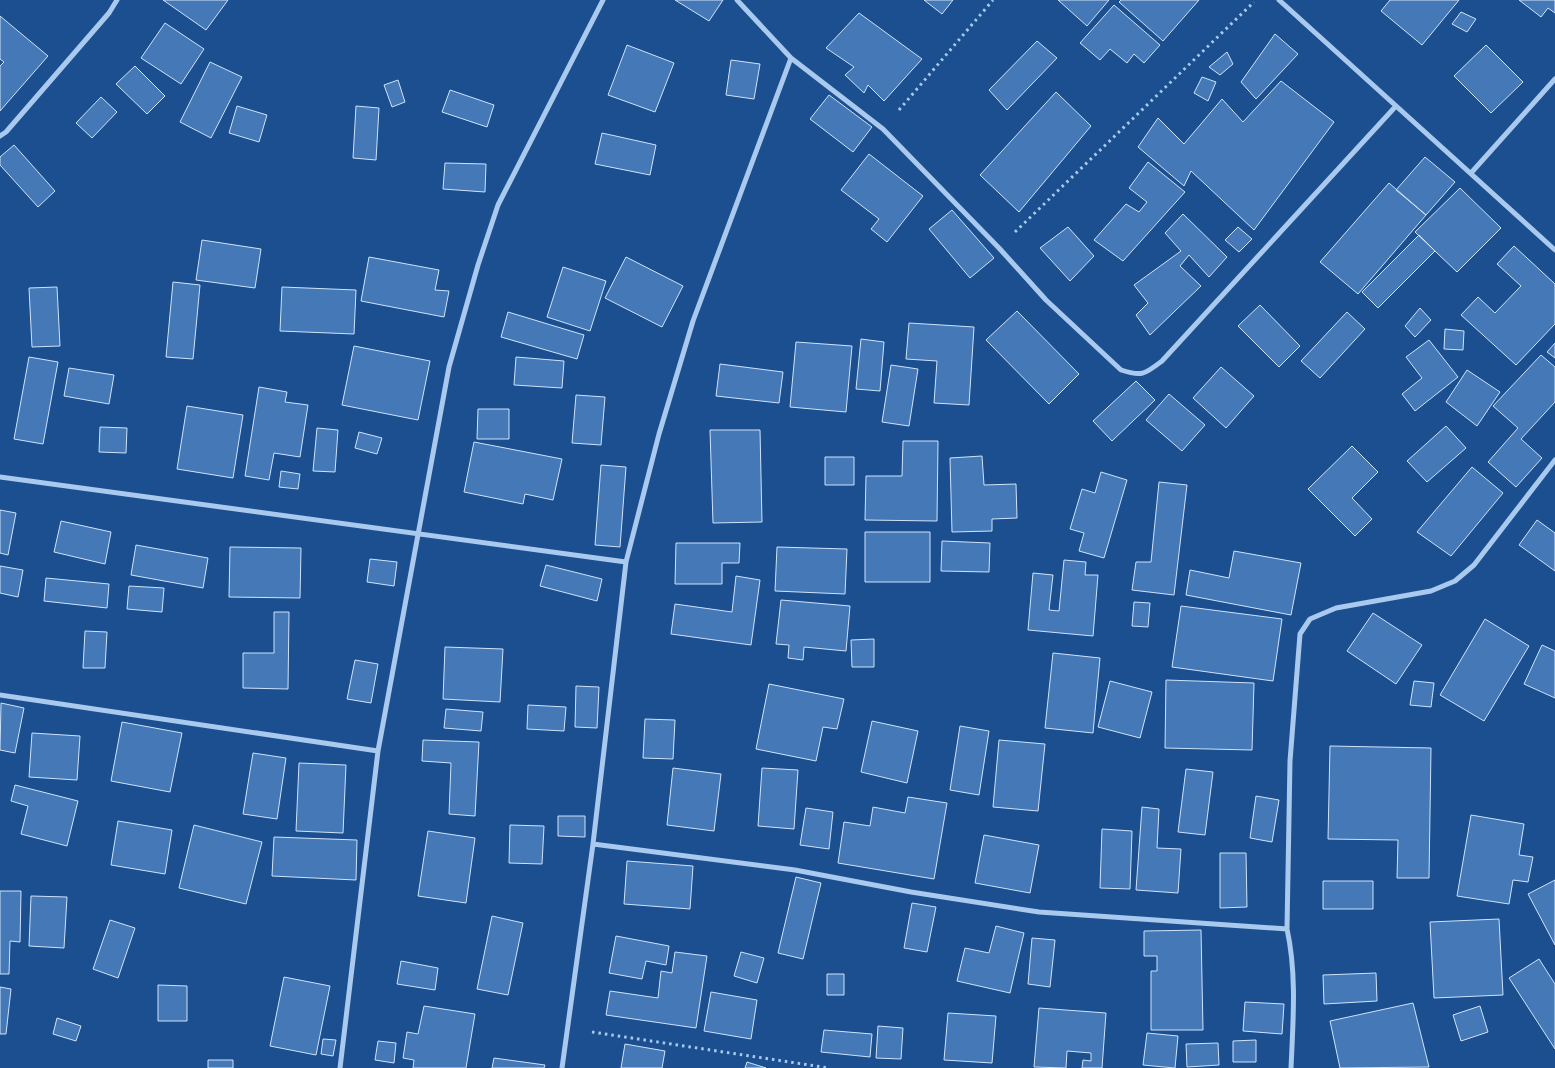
<svg xmlns="http://www.w3.org/2000/svg" width="1555" height="1068" viewBox="0 0 1555 1068" font-family="'PT Sans Narrow',sans-serif">
	<style>
		.building { fill: #4478b7; stroke: #cfe3fa }
		.lines { fill: none; stroke-linecap: round; stroke-linejoin: round }
		.path { stroke: #a9c9ee; stroke-width: 3; stroke-dasharray: 2.5 4; stroke-linecap: butt }
		.minor { stroke: #a9c9ee; stroke-width: 5 }
	</style>
	<rect width="100%" height="100%" fill="#1b4f8f"/>
	<path class="building" d="M163 0H228L206 30Z
		M675 0H723L709 21Z
		M924 0H953L942 14Z
		M1058 0H1109L1087 26Z
		M1121 0H1199L1163 41 1119 2Z
		M1390 0H1459L1422 45 1381 11Z
		M1519 0H1555V13L1548 8 1541 17Z
		M1114 5 1160 45 1144 63 1134 54 1127 63 1110 49 1100 60 1080 43Z
		M1461 12 1476 19 1467 32 1452 24Z
		M859 13 922 59 884 101 868 85 864 93 845 75 854 67 826 48Z
		M0 16 48 56 0 111V66L4 62 0 59Z
		M165 23 204 49 181 84 141 58Z
		M1275 34 1298 54 1256 99 1241 82Z
		M1037 41 1057 58 1007 110 989 90Z
		M627 45 674 63 655 112 608 95Z
		M1486 45 1523 82 1491 113 1454 76Z
		M1227 52 1233 64 1220 75 1209 67Z
		M731 60 760 64 754 99 726 95Z
		M210 62 242 77 211 138 180 122Z
		M135 66 165 96 147 114 116 84Z
		M1202 77 1216 82 1208 101 1194 93Z
		M398 80 405 102 392 107 384 85Z
		M1281 81 1334 122 1254 230 1191 171 1184 186 1138 147 1158 118 1184 144 1222 99 1243 122Z
		M450 90 494 105 487 127 442 112Z
		M1056 92 1091 126 1019 212 980 175Z
		M829 95 872 127 853 152 810 119Z
		M101 97 117 112 92 138 76 123Z
		M237 106 267 115 259 142 229 133Z
		M356 106 379 108 376 160 353 158Z
		M602 133 656 145 650 175 595 164Z
		M14 145 55 191 38 207 0 165V157Z
		M869 154 923 196 887 242 871 229 879 219 841 190Z
		M1425 157 1455 182 1426 215 1396 190Z
		M1148 162 1185 192 1123 261 1094 240 1126 204 1139 212 1147 202 1129 188Z
		M445 163 486 164 485 192 443 189Z
		M1389 183 1426 215 1358 294 1320 262Z
		M1460 188 1501 228 1457 272 1415 232Z
		M952 210 994 258 970 278 929 229Z
		M1183 214 1227 257 1209 277 1189 255 1180 266 1201 286 1150 335 1136 315 1148 303 1134 285 1181 251 1165 233Z
		M1068 227 1094 256 1070 281 1040 248Z
		M1238 227 1252 239 1239 252 1225 240Z
		M1419 235 1435 251 1378 308 1362 292Z
		M202 240 261 249 255 288 196 280Z
		M1514 246 1555 284V324L1516 365 1461 315 1478 297 1495 313 1521 286 1497 264Z
		M369 257 439 270 435 290 449 291 444 317 361 301Z
		M626 257 683 286 662 327 605 298Z
		M563 267 606 281 590 331 547 317Z
		M173 282 200 285 193 359 166 357Z
		M57 287 60 346 32 347 29 288Z
		M282 287 356 290 354 334 280 331Z
		M1260 305 1300 346 1279 367 1238 326Z
		M1420 308 1431 320 1415 337 1405 326Z
		M1017 311 1079 374 1049 404 986 340Z
		M508 312 584 335 577 359 501 337Z
		M1347 312 1365 329 1320 378 1301 361Z
		M909 323 974 327 969 405 934 403 937 361 906 359Z
		M1445 329 1464 331 1463 350 1444 349Z
		M861 339 884 342 880 391 856 389Z
		M1429 340 1458 377 1415 411 1402 394 1422 378 1406 357Z
		M796 342 852 346 846 412 790 407Z
		M1555 343V358L1547 352Z
		M354 346 430 361 418 420 342 405Z
		M1541 355 1555 367V402L1521 439 1542 458 1516 487 1488 462 1518 428 1493 406Z
		M29 357 58 362 43 444 14 439Z
		M516 357 564 361 562 388 514 385Z
		M720 364 783 372 779 403 716 396Z
		M891 365 918 369 909 426 882 422Z
		M1221 367 1254 396 1226 428 1193 398Z
		M69 368 114 375 109 404 64 396Z
		M1467 370 1500 392 1477 426 1446 402Z
		M1136 381 1155 400 1112 441 1093 421Z
		M259 387 287 392 285 402 308 405 300 457 274 453 269 480 245 476Z
		M1169 394 1205 425 1182 451 1146 420Z
		M576 395 605 397 601 445 572 443Z
		M187 406 243 415 233 478 177 469Z
		M478 409H509V439H477Z
		M1446 426 1466 448 1427 482 1407 461Z
		M100 427 127 428 126 453 99 452Z
		M317 428 338 430 335 472 313 471Z
		M710 430H760L762 522 713 523Z
		M359 432 382 438 377 454 355 448Z
		M903 441H938L937 521 865 520 866 476H902Z
		M474 442 562 459 553 500 525 494 523 504 464 492Z
		M1352 446 1378 472 1352 498 1372 519 1355 536 1308 489Z
		M982 456 984 485 1016 484 1017 518 992 519V531L952 532 950 458Z
		M825 457H854V485H825Z
		M601 465 626 467 620 547 595 545Z
		M1472 467 1503 493 1451 556 1417 532Z
		M281 471 300 474 298 489 279 487Z
		M1101 472 1127 480 1104 558 1079 551 1084 533 1070 529 1082 489 1095 493Z
		M1159 482 1187 485 1174 595 1132 590 1136 562H1151Z
		M0 510 16 513 8 555 0 553Z
		M1537 520 1555 533V571L1519 545Z
		M61 521 111 532 105 564 54 552Z
		M865 532H930V582H865Z
		M942 541 990 543 989 572 941 571Z
		M676 543H740L739 563H722V584H675Z
		M136 545 208 558 203 588 131 575Z
		M230 547 301 548 300 598 229 597Z
		M777 547 847 549 845 594 775 591Z
		M1234 551 1301 563 1291 615 1186 595 1190 570 1229 578Z
		M370 559 397 562 394 586 367 582Z
		M1064 560 1086 562 1085 575H1098L1093 636 1028 630 1033 573 1053 575 1049 610 1059 611Z
		M546 565 602 579 597 601 540 586Z
		M0 566 23 570 18 597 0 593Z
		M736 576 760 580 751 645 671 634 675 604 732 612Z
		M46 578 109 584 107 608 44 601Z
		M129 586 164 588 162 612 127 609Z
		M781 600 850 606 846 651 804 647 803 660 788 658 789 645 776 644Z
		M1134 602 1150 603 1148 627 1132 626Z
		M1181 606 1282 619 1273 681 1172 667Z
		M274 612H289L288 689 243 688V653H274Z
		M1373 613 1422 645 1396 684 1347 651Z
		M1485 619 1529 646 1484 721 1440 695Z
		M85 631 107 632 105 668H83Z
		M874 639V667H852L851 640Z
		M1542 645 1555 651V698L1524 684Z
		M445 647 503 649 500 702 443 699Z
		M1053 653 1100 658 1093 733 1045 728Z
		M355 660 378 664 371 703 347 699Z
		M1166 680 1254 683 1252 750 1165 748Z
		M1110 681 1152 692 1140 738 1098 727Z
		M1414 681 1434 683 1431 707 1410 705Z
		M769 684 844 699 837 729 823 727 816 761 756 749Z
		M576 686 599 687 597 728 575 727Z
		M1 703 24 708 15 753 0 750Z
		M528 705 566 707 564 731 527 729Z
		M446 709 483 712 481 731 444 728Z
		M645 719 675 720 673 759 643 758Z
		M872 721 918 731 907 783 861 772Z
		M122 722 182 733 170 792 111 781Z
		M960 726 989 731 979 795 950 790Z
		M32 733 80 736 77 780 29 777Z
		M423 740 479 742 475 816 449 814 451 763 422 761Z
		M999 740 1045 744 1038 811 993 807Z
		M1330 746 1431 748 1429 878H1397L1398 840 1328 839Z
		M253 753 286 758 277 819 243 814Z
		M299 763 346 765 343 833 296 831Z
		M673 768 721 774 714 831 667 825Z
		M762 768 798 770 794 829 758 826Z
		M1186 769 1213 772 1205 835 1178 832Z
		M15 785 78 801 67 846 21 834 28 806 11 801Z
		M1256 796 1279 800 1272 842 1250 838Z
		M908 797 947 803 934 879 838 863 844 822 870 826 873 807 905 813Z
		M1142 807 1159 809 1157 848 1181 849 1178 893 1136 890Z
		M806 808 833 812 829 849 800 845Z
		M1471 815 1524 824 1519 855 1533 857 1528 882 1513 880 1509 904 1457 896Z
		M558 816H585V837L558 836Z
		M118 821 172 830 165 874 111 865Z
		M194 825 262 842 246 904 179 888Z
		M510 825 544 826 542 864 509 863Z
		M1102 829 1132 831 1130 889 1100 888Z
		M428 831 475 838 466 903 418 896Z
		M984 835 1039 845 1030 893 975 883Z
		M274 837 357 840 356 880 272 876Z
		M1220 853H1246L1247 907 1220 908Z
		M627 861 693 866 690 909 624 904Z
		M796 877 821 883 803 959 778 953Z
		M1555 880V945L1528 894Z
		M1323 881H1373V909H1323Z
		M0 891H21L20 942 10 941 9 974H0Z
		M31 896 67 897 64 948 29 946Z
		M912 903 936 907 927 952 904 948Z
		M492 916 523 923 508 995 477 989Z
		M1499 919 1503 995 1434 998 1430 922Z
		M110 920 135 928 118 978 93 969Z
		M996 926 1024 933 1010 993 957 981 965 948 989 953Z
		M1201 930 1203 1030H1151V971H1157V956H1144V931Z
		M616 936 669 946 666 965 646 961 642 979 609 973Z
		M1032 938 1055 940 1050 987 1028 984Z
		M675 952 707 956 696 1028 606 1015 610 991 658 998 661 971 672 973Z
		M741 952 764 958 757 983 734 976Z
		M1539 959 1555 984V1049L1509 978Z
		M401 961 438 968 435 990 397 984Z
		M1376 973 1377 1001 1324 1004 1323 975Z
		M827 974H844V995H827Z
		M284 977 330 986 316 1055 270 1046Z
		M158 985 187 986V1021H158Z
		M0 987 11 989 6 1034H0Z
		M711 992 757 1000 751 1039 704 1031Z
		M1245 1002 1284 1004 1282 1034 1243 1031Z
		M1413 1003 1429 1067 1340 1068 1330 1021Z
		M424 1006 475 1014 466 1068H413L414 1060 403 1058 407 1032 418 1034Z
		M1480 1006 1488 1032 1461 1041 1453 1015Z
		M1039 1008 1106 1013 1102 1068H1082L1083 1060 1091 1061V1053L1067 1051 1066 1068 1034 1067Z
		M948 1013 996 1016 992 1063 944 1060Z
		M57 1018 81 1026 76 1041 53 1034Z
		M878 1026 903 1028 901 1059 876 1058Z
		M824 1030 872 1034 870 1057 821 1052Z
		M1147 1033 1178 1036 1175 1068 1143 1065Z
		M323 1039 336 1040 333 1056 321 1054Z
		M1256 1040V1062H1233V1041Z
		M378 1041 396 1043 394 1063 375 1060Z
		M1218 1043 1219 1065 1187 1067 1186 1044Z
		M625 1044 665 1051 662 1068H621Z
		M494 1058 545 1065 544 1068H492Z
		M208 1060H233V1068H208Z
		M747 1062 766 1068H745Z"/>
	<g class="lines">
		<path class="path" d="M899 110 993 0
			M1015 232 1254 2
			M592 1032 829 1068"/>
		<path class="minor" d="M737 0 791 58 883 129 999 248 1046 300 1121 370C1142 377 1145 374 1162 361L1396 106
			M1279 0 1555 250
			M0 136 6 132 109 13 117 0
			M1471 173 1555 79
			M0 477 626 562
			M0 695 378 751
			M593 844 795 870 911 892 1039 912 1287 929
			M340 1068 378 751 449 367 478 265 498 205 603 0
			M562 1068 593 844 626 562 659 434 693 321 791 58
			M1291 1068C1293 1022 1297 974 1287 929L1290 761 1300 634 1310 619 1336 608 1431 591 1455 581 1474 565 1555 460"/>
	</g>
</svg>
